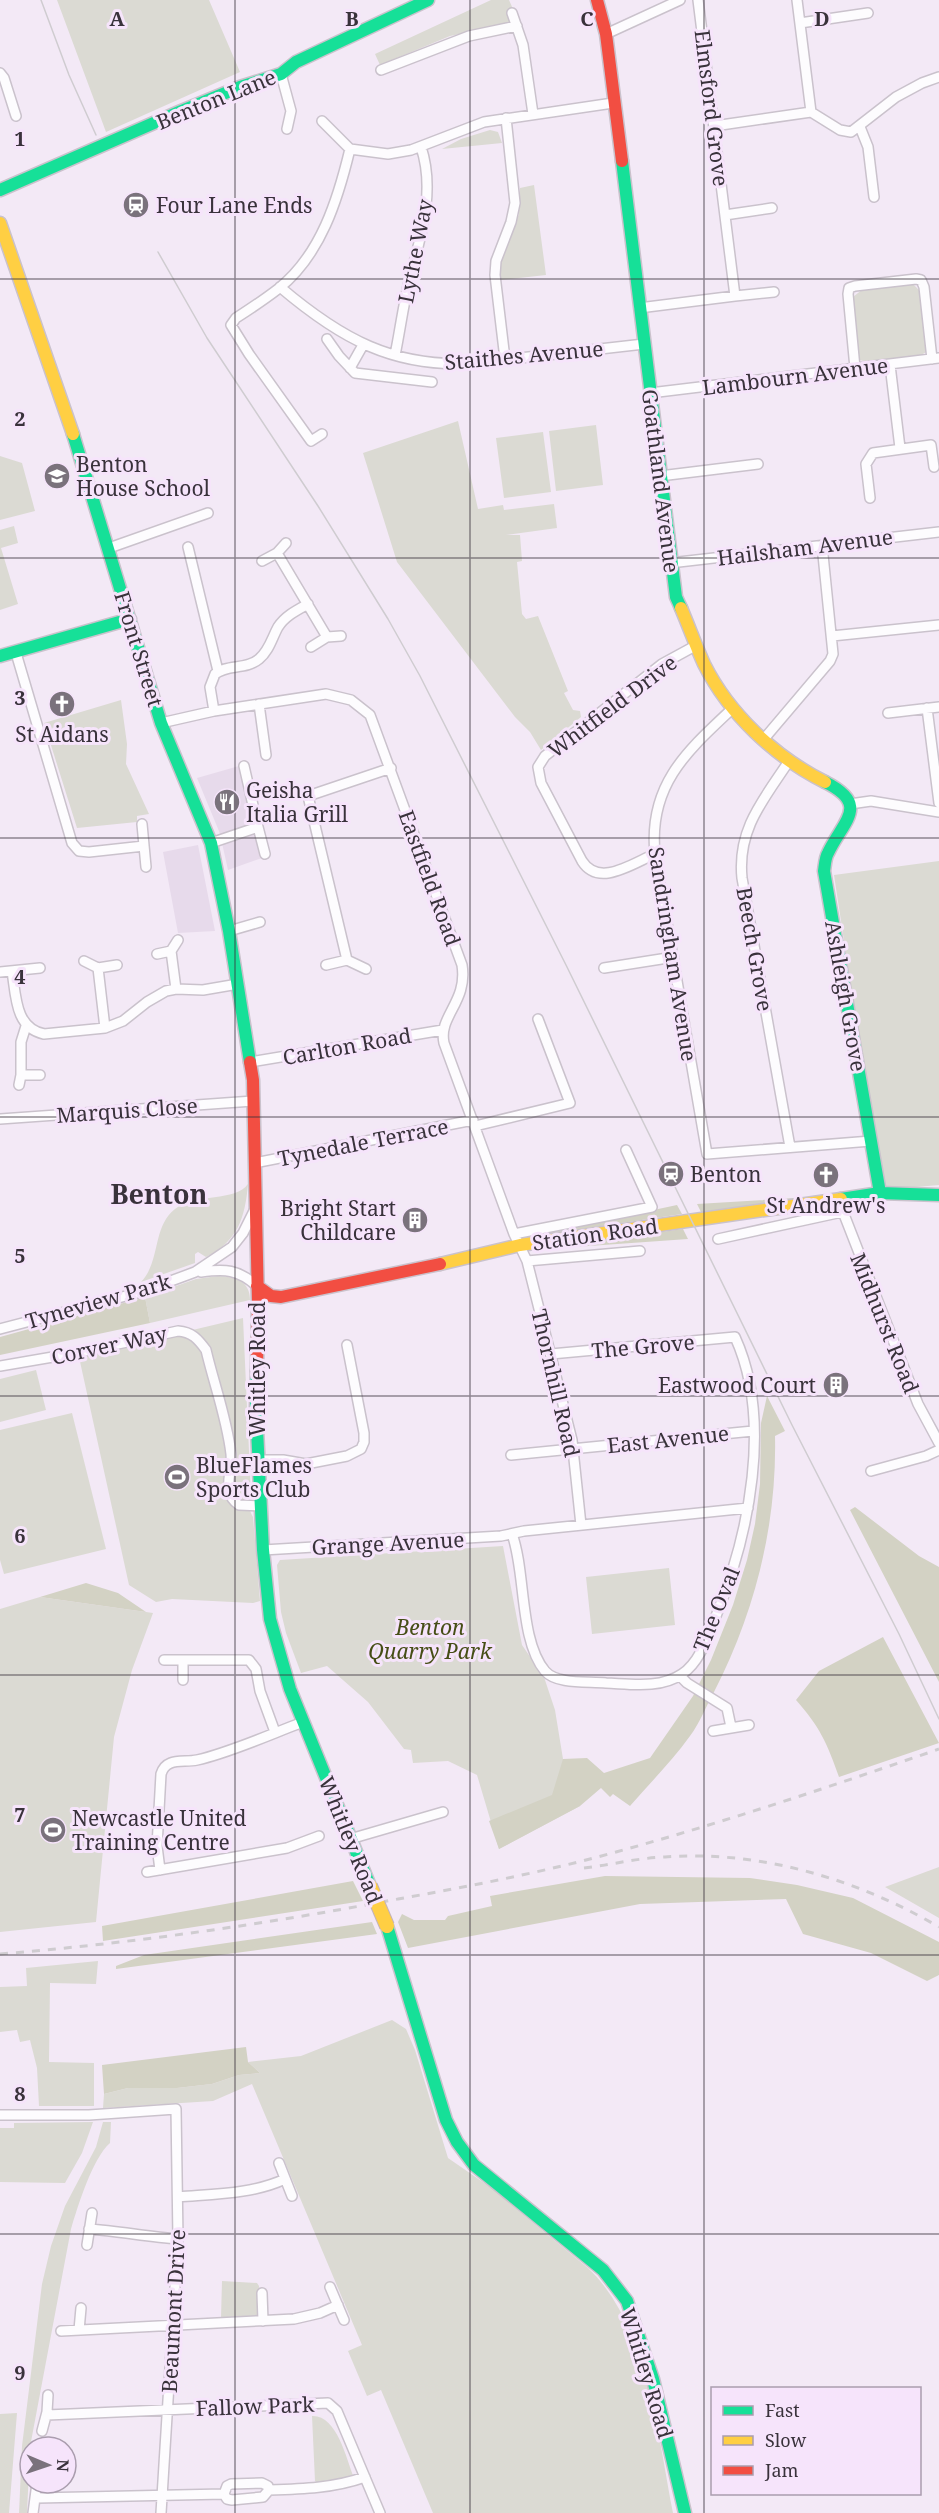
<svg xmlns="http://www.w3.org/2000/svg" width="939" height="2513" viewBox="0 0 939 2513" font-family="'Noto Serif',serif">
	<style>
		.commercial { fill: #e7daeb }
		.green { fill: #dbdad3 }
		.forest { fill: #d3d2c4 }
		.lines { fill: none; stroke-linecap: round; stroke-linejoin: round }
		.street-casing { stroke: #cac2cc; stroke-width: 12 }
		.fast-casing { stroke: #cac2cc; stroke-width: 15 }
		.slow-casing { stroke: #cac2cc; stroke-width: 15 }
		.jam-casing { stroke: #cac2cc; stroke-width: 15 }
		.street { stroke: #fdfcfe; stroke-width: 9 }
		.fast { stroke: #16e098; stroke-width: 12 }
		.slow { stroke: #ffcf43; stroke-width: 12 }
		.jam { stroke: #f24e42; stroke-width: 12 }
		.tram { stroke: #cfccd0; stroke-width: 1.5 }
		.rail { stroke: #cfccd0; stroke-width: 3; stroke-dasharray: 8 8; stroke-linecap: butt }
		.slow-bridge-casing { stroke: #c5b3b7; stroke-width: 16; stroke-linecap: butt }
		.slow-bridge { stroke: #ffcf43; stroke-width: 14 }
		.grid { fill: none; stroke: #39323b; stroke-width: 1.5; stroke-opacity: 0.55 }
		.labels { text-anchor: middle; dominant-baseline: central; stroke-width: 6; stroke-linejoin: round; paint-order: stroke }
		.street-label { font-size: 21px; fill: #39323b; stroke: #f6e4fb }
		.poi-label { font-size: 21px; fill: #39323b; stroke: #f6e4fb; text-anchor: start }
		.park-label { font-size: 21px; font-style: italic; fill: #464e16; stroke: #f6e4fb }
		.district-label { font-size: 27px; font-weight: bold; fill: #39323b; stroke: #f6e4fb }
		.grid-label { font-size: 20px; text-anchor: middle; font-weight: bold; fill: #39323b; stroke: #f6e4fb; stroke-width: 6; stroke-linejoin: round; paint-order: stroke }
	</style>
	<rect width="100%" height="100%" fill="#f3e9f6"/>
	<path class="commercial" d="M239 766 254 825 221 836 197 778Z
		M256 832 262 858 228 870 222 843Z
		M198 845 215 931 178 933 163 852Z"/>
	<path class="green" d="M57 0H209L240 72 106 132Z
		M491 0H509L513 9 509 22 506 24 450 36 380 65 375 54Z
		M490 130 498 132 502 143 442 149 461 139Z
		M534 185 546 275 501 280V261L519 214 520 188Z
		M907 283 914 285 919 290 927 350 925 353C914 359 872 364 860 360L857 355 853 297 863 289Z
		M458 421 478 509 503 505 504 510 554 504 557 528 506 535H520L522 561 517 562 522 614 526 619 538 616 568 691 564 693 573 710 580 711 581 717 541 750 530 732 515 717 397 562 363 453Z
		M596 425 603 485 556 491 549 431Z
		M543 432 551 492 504 498 496 438Z
		M0 456 22 463 35 511 0 520Z
		M14 526 18 543 1 548 18 604 0 610V530Z
		M121 700 127 744 126 764 149 814 137 816V822L77 828 44 723Z
		M939 861V1185L882 1190 834 875Z
		M248 1184C245 1218 238 1241 206 1257L198 1252 195 1254V1263L141 1282C161 1261 152 1227 175 1209 195 1193 236 1202 248 1184Z
		M218 1276C236 1277 250 1281 250 1300L150 1323 145 1297 196 1279Z
		M243 1318 251 1496C248 1503 249 1511 253 1517L260 1601 253 1603 172 1599 156 1602 129 1585 79 1357Z
		M36 1370 46 1410 0 1422V1379Z
		M72 1413 106 1549 4 1574 0 1560V1430Z
		M503 1546 522 1645 544 1677 555 1710 563 1759 580 1806 499 1849 477 1775 448 1761 413 1763 411 1750 404 1749 368 1702 327 1666 301 1673 286 1633 281 1612 277 1565 280 1560Z
		M669 1568 675 1625 592 1634 586 1577Z
		M40 1597 153 1613 132 1670 114 1737 96 1922 0 1932V1609Z
		M939 1867V1918L885 1887Z
		M98 1961 96 1984 50 1983 49 2062 94 2063V2106H39L37 2068 30 2040 20 2042 17 2030 0 2032V1987L27 1986 26 1968Z
		M392 2020 406 2029 415 2050 448 2158 490 2187 588 2268C647 2323 658 2436 673 2513H433L381 2390 367 2396 348 2351 362 2345 252 2084 213 2101 103 2108 104 2094 128 2088H177L212 2084 239 2075 260 2073 248 2062 301 2056Z
		M93 2122 82 2153 65 2183 0 2182V2128H14V2123Z
		M103 2122H111L110 2143C92 2159 78 2206 71 2229L30 2447 27 2513H19L22 2446 42 2284 51 2246 65 2206 96 2147Z
		M222 2281 257 2283 259 2286 258 2316 221 2318Z
		M17 2413 9 2513H0V2414Z
		M312 2416C337 2415 346 2458 354 2478L320 2485 315 2481Z"/>
	<path class="forest" d="M827 1196 701 1212 697 1204Z
		M677 1205 682 1214 527 1237Z
		M683 1229 688 1239 532 1250Z
		M145 1297 150 1323 0 1355V1337Z
		M767 1396 785 1431 775 1436C777 1525 755 1612 714 1692 706 1706 700 1723 690 1736 672 1761 650 1783 630 1806L613 1794 610 1797 601 1788 580 1806 499 1849 489 1821 552 1795 563 1759 587 1758 604 1773 650 1758 693 1696 711 1660 733 1605 747 1560 755 1524 760 1484 761 1423Z
		M855 1507 919 1556 939 1567V1682L850 1510Z
		M86 1583 118 1593 146 1612 40 1597Z
		M883 1637 939 1743 839 1777C827 1743 820 1727 796 1700L819 1671Z
		M605 1876 750 1878 797 1885 853 1898 939 1942V1975L927 1981 871 1953 803 1934 786 1899 640 1904 408 1948 398 1922 402 1914 414 1920H445L448 1916 492 1906 490 1896Z
		M353 1881 363 1901 103 1941 102 1926Z
		M372 1922 377 1934 116 1969V1966L144 1955Z
		M246 2047 248 2062 260 2073 239 2075 212 2084 177 2088H128L104 2094 102 2065Z"/>
	<g class="lines">
		<defs>
			<path id="street" d="M512 13 523 45 533 114
				M800 23 868 13
				M606 34 680 0
				M381 70 469 36 517 26
				M0 73 4 78 16 116
				M281 74 291 111 287 129
				M811 112 840 130 851 132 896 97 922 83 939 77
				M322 121 350 149 388 154 411 150 484 122 613 103
				M714 126 811 112 797 0
				M860 127 868 147 874 197
				M725 215 772 208
				M280 287C340 338 394 369 476 363L644 344
				M735 296 774 292
				M639 308 735 296 698 0
				M327 339 339 356 355 373 432 382
				M395 355C400 331 403 306 409 282 420 238 436 192 421 147
				M505 359 495 275 496 261 511 222 515 203 506 118
				M890 365 900 448
				M350 368 363 345
				M855 368 848 294 849 288 855 286 916 279 921 280 924 287 932 359
				M650 393 939 358
				M322 434 311 441 249 354 231 325 236 318C250 309 265 299 278 289 321 255 338 199 350 149
				M660 476 758 464
				M870 498 866 464 873 453 931 445 934 467
				M188 547 218 671
				M109 548 208 513
				M277 553 327 637
				M262 561 277 553 286 543
				M670 563 939 532
				M832 636 939 625
				M311 647 327 637 341 636
				M16 653 72 843 79 851 89 852 144 846
				M259 704 266 755
				M733 708C687 751 648 785 655 854L707 1154 871 1141
				M927 708 939 803
				M214 711 210 687 215 674C227 664 246 670 259 659 269 651 272 638 278 627 285 616 297 610 308 604
				M888 713 939 707
				M161 723 214 711 326 694 351 700 370 715 462 965C468 1002 438 1016 444 1043L514 1234 527 1261 572 1440 581 1525
				M763 740 830 661 833 654 822 545
				M789 761C764 799 737 829 742 878L790 1147
				M850 804 871 801 939 812
				M142 824 146 867
				M258 827 265 854
				M211 843 258 827 244 766
				M655 854C633 863 599 888 582 861L541 783 538 767 545 756 662 664 695 646
				M229 931 260 922
				M171 951 176 989
				M157 954 171 951 178 940
				M347 960 366 969
				M84 961 98 968 117 965
				M326 965 347 960 308 796 391 768
				M98 968 105 1028
				M604 968 674 957
				M12 971C16 996 15 1028 44 1034L105 1028 123 1021 147 1002 166 991 176 989 203 990 238 984
				M0 972 40 968
				M250 1062 443 1030
				M21 1075V1042L26 1026
				M19 1085 21 1075H40
				M0 1119 253 1101
				M475 1126 570 1103 538 1019
				M254 1163 473 1120
				M838 1199 918 1404 939 1443
				M514 1234 652 1207 626 1150
				M718 1239 842 1212
				M527 1261 640 1251
				M201 1272C225 1269 238 1269 257 1286
				M0 1329 141 1292 195 1272 232 1247 243 1233 254 1211
				M0 1366 76 1353 178 1331C192 1332 198 1339 206 1350 214 1384 227 1419 231 1454 233 1473 220 1492 239 1505L260 1506
				M511 1455 753 1431
				M258 1460H283L306 1464 347 1456 361 1449 364 1442V1433L347 1345
				M871 1471 926 1456 939 1450
				M512 1534C526 1572 519 1640 545 1671 557 1685 589 1681 606 1683 631 1684 660 1689 682 1674 700 1662 708 1636 716 1616 749 1535 773 1420 735 1337L551 1354
				M263 1550 501 1536 524 1531 748 1508
				M164 1660H249L256 1669 260 1691 275 1732
				M183 1660V1680
				M680 1676 687 1683 727 1708 731 1727
				M713 1731 749 1725
				M350 1839 443 1812
				M160 1870 157 1846 161 1774C166 1757 183 1763 197 1760 229 1753 271 1734 303 1722
				M147 1872 287 1848 319 1836
				M0 2115H89L176 2109 178 2239 161 2513
				M279 2163 292 2196
				M179 2197C214 2194 253 2194 285 2179
				M89 2229C119 2231 148 2237 178 2239
				M87 2245 92 2213
				M330 2287 344 2320
				M262 2293 263 2321
				M79 2330 81 2308
				M61 2331 294 2319 320 2313 338 2305
				M47 2415 328 2403 337 2411 380 2513
				M42 2431 47 2412 48 2395
				M224 2494 227 2486 231 2484 262 2483 268 2486 269 2490C303 2489 334 2488 365 2477
				M37 2498 224 2494 227 2499 232 2500 263 2497 269 2490
				M33 2513 37 2483"/>
			<path id="fast" d="M622 161 676 597 681 608
				M0 190 179 112 240 87 281 74 296 62 428 0
				M73 434 161 723 211 843 229 931 250 1062
				M0 656 130 619
				M825 782C871 805 843 821 828 853 825 858 825 865 824 871L880 1193
				M841 1199 880 1193 939 1195
				M257 1371 256 1409 263 1550 270 1619 290 1689 370 1886
				M387 1926 446 2120 457 2142 474 2165 603 2270 627 2301 653 2379 685 2513"/>
			<path id="slow" d="M0 223 73 434
				M681 608C689 627 696 646 704 664 729 714 775 757 825 782
				M440 1264 520 1245 841 1199"/>
			<path id="jam" d="M597 0 606 34 622 161
				M250 1062 253 1080 258 1302 257 1371
				M257 1286 271 1296 281 1297 440 1264"/>
		</defs>
		<use href="#street" class="street-casing"/>
		<use href="#fast" class="fast-casing"/>
		<use href="#slow" class="slow-casing"/>
		<use href="#jam" class="jam-casing"/>
		<use href="#street" class="street"/>
		<use href="#fast" class="fast"/>
		<use href="#slow" class="slow"/>
		<use href="#jam" class="jam"/>
		<path class="tram" d="M41 0 69 75 96 135
			M158 252 207 338 318 506 388 619 420 676 566 965 792 1425 899 1634 939 1719"/>
		<path class="rail" d="M584 1868C611 1865 637 1858 665 1857 760 1850 857 1879 939 1927
			M0 1954C134 1943 266 1924 398 1899 471 1886 544 1872 616 1852 725 1822 832 1786 939 1749"/>
		<defs>
			<path id="slow-bridge" d="M370 1886 387 1926"/>
		</defs>
		<use href="#slow-bridge" class="slow-bridge-casing"/>
		<use href="#slow-bridge" class="slow-bridge"/>
	</g>
	<path class="grid" d="M235 0V2513M470 0V2513M704 0V2513M0 279H939M0 558H939M0 838H939M0 1117H939M0 1396H939M0 1675H939M0 1955H939M0 2234H939"/>
	<defs>
		<symbol id="station-disc" viewBox="-11 -11 22 22"><circle r="9.5" fill="#7a727c" stroke="#f6e4fb"/><path d="M-3-6H3Q5-6 5-4V2Q5 4 3 4L4.5 6H3L1.5 4h-3L-3 6H-4.5L-3 4Q-5 4-5 2V-4Q-5-6-3-6ZM-3.5-4v3h7v-3ZM-3.5 1v1.5H-2V1ZM2 1v1.5H3.5V1Z" fill="#fff"/></symbol>
		<symbol id="school-disc" viewBox="-11 -11 22 22"><circle r="9.5" fill="#7a727c" stroke="#f6e4fb"/><path d="M0-5L7-2L0 1L-7-2ZM-4 1L0 2.5L4 1V4Q0 6-4 4Z" fill="#fff"/></symbol>
		<symbol id="church-disc" viewBox="-11 -11 22 22"><circle r="9.5" fill="#7a727c" stroke="#f6e4fb"/><path d="M-1.2-6h2.4v3.5h3.3v2.4h-3.3V6h-2.4V-.1h-3.3v-2.4h3.3Z" fill="#fff"/></symbol>
		<symbol id="restaurant-disc" viewBox="-11 -11 22 22"><circle r="9.5" fill="#7a727c" stroke="#f6e4fb"/><path d="M-5-6h1v4h1v-4h1v4h1v-4h1v5L-1.5 .5V6h-2V.5L-5-1ZM5-6V6H3V1.5H1.5Q1.5-4 5-6Z" fill="#fff"/></symbol>
		<symbol id="building-disc" viewBox="-11 -11 22 22"><circle r="9.5" fill="#7a727c" stroke="#f6e4fb"/><path d="M-4-6H4V6H1V3H-1V6H-4ZM-2.5-4.3h1.7v1.8h-1.7ZM.8-4.3h1.7v1.8H.8ZM-2.5-1h1.7V.8h-1.7ZM.8-1h1.7V.8H.8Z" fill="#fff"/></symbol>
		<symbol id="stadium-disc" viewBox="-11 -11 22 22"><circle r="9.5" fill="#7a727c" stroke="#f6e4fb"/><path d="M0-5a6.5 5 0 1 0 0 10a6.5 5 0 1 0 0-10ZM-3.5-1.8h7v3.6h-7Z" fill="#fff"/></symbol>
	</defs>
	<g fill-rule="evenodd">
		<use href="#station-disc" x="121" y="190" width="30" height="30"/>
		<use href="#school-disc" x="42" y="461" width="30" height="30"/>
		<use href="#church-disc" x="47" y="689" width="30" height="30"/>
		<use href="#restaurant-disc" x="212" y="787" width="30" height="30"/>
		<use href="#station-disc" x="656" y="1159" width="30" height="30"/>
		<use href="#church-disc" x="811" y="1160" width="30" height="30"/>
		<use href="#building-disc" x="400" y="1205" width="30" height="30"/>
		<use href="#building-disc" x="821" y="1370" width="30" height="30"/>
		<use href="#stadium-disc" x="162" y="1462" width="30" height="30"/>
		<use href="#stadium-disc" x="38" y="1815" width="30" height="30"/>
	</g>
	<g class="labels">
		<g class="street-label">
			<text transform="translate(216 99) rotate(-22)">Benton Lane</text>
			<text transform="translate(712 108) rotate(83)">Elmsford Grove</text>
			<text transform="translate(415 251) rotate(-79)">Lythe Way</text>
			<text transform="translate(524 355) rotate(-5)">Staithes Avenue</text>
			<text transform="translate(795 376) rotate(-7)">Lambourn Avenue</text>
			<text transform="translate(661 481) rotate(83)">Goathland Avenue</text>
			<text transform="translate(805 547) rotate(-7)">Hailsham Avenue</text>
			<text transform="translate(139 649) rotate(73)">Front Street</text>
			<text transform="translate(612 706) rotate(-37)">Whitfield Drive</text>
			<text transform="translate(430 878) rotate(70)">Eastfield Road</text>
			<text transform="translate(755 949) rotate(80)">Beech Grove</text>
			<text transform="translate(673 954) rotate(81)">Sandringham Avenue</text>
			<text transform="translate(846 996) rotate(80)">Ashleigh Grove</text>
			<text transform="translate(347 1046) rotate(-10)">Carlton Road</text>
			<text transform="translate(127 1110) rotate(-4)">Marquis Close</text>
			<text transform="translate(363 1142) rotate(-11)">Tynedale Terrace</text>
			<text transform="translate(595 1234) rotate(-8)">Station Road</text>
			<text transform="translate(98 1301) rotate(-16)">Tyneview Park</text>
			<text transform="translate(885 1323) rotate(68)">Midhurst Road</text>
			<text transform="translate(109 1345) rotate(-12)">Corver Way</text>
			<text transform="translate(643 1346) rotate(-5)">The Grove</text>
			<text transform="translate(257 1369) rotate(-90)">Whitley Road</text>
			<text transform="translate(556 1383) rotate(77)">Thornhill Road</text>
			<text transform="translate(668 1439) rotate(-6)">East Avenue</text>
			<text transform="translate(388 1543) rotate(-3)">Grange Avenue</text>
			<text transform="translate(716 1609) rotate(-68)">The Oval</text>
			<text transform="translate(351 1840) rotate(68)">Whitley Road</text>
			<text transform="translate(173 2311) rotate(-87)">Beaumont Drive</text>
			<text transform="translate(647 2373) rotate(73)">Whitley Road</text>
			<text transform="translate(255 2406) rotate(-2)">Fallow Park</text>
		</g>
		<g class="poi-label">
			<text x="156" y="205">Four Lane Ends</text>
			<text x="76" y="464">Benton<tspan x="76" dy="24">House School</tspan></text>
			<text x="62" y="734" text-anchor="middle">St Aidans</text>
			<text x="246" y="790">Geisha<tspan x="246" dy="24">Italia Grill</tspan></text>
			<text x="690" y="1174">Benton</text>
			<text x="826" y="1205" text-anchor="middle">St Andrew's</text>
			<text x="396" y="1208" text-anchor="end">Bright Start<tspan x="396" dy="24">Childcare</tspan></text>
			<text x="816" y="1385" text-anchor="end">Eastwood Court</text>
			<text x="196" y="1465">BlueFlames<tspan x="196" dy="24">Sports Club</tspan></text>
			<text x="72" y="1818">Newcastle United<tspan x="72" dy="24">Training Centre</tspan></text>
		</g>
		<g class="park-label">
			<text x="430" y="1627">Benton<tspan x="430" dy="24">Quarry Park</tspan></text>
		</g>
		<g class="district-label">
			<text x="159" y="1193">Benton</text>
		</g>
	</g>
	<g class="grid-label">
		<text x="117" y="26">A</text>
		<text x="352" y="26">B</text>
		<text x="587" y="26">C</text>
		<text x="822" y="26">D</text>
		<text x="20" y="146">1</text>
		<text x="20" y="426">2</text>
		<text x="20" y="705">3</text>
		<text x="20" y="984">4</text>
		<text x="20" y="1263">5</text>
		<text x="20" y="1543">6</text>
		<text x="20" y="1822">7</text>
		<text x="20" y="2101">8</text>
		<text x="20" y="2380">9</text>
	</g>
	<rect x="711" y="2387" width="210" height="108" fill="#f6e4fb" stroke="#aa9dae" stroke-width="1.5"/>
	<rect x="723" y="2406" width="30" height="9" fill="#16e098" stroke="#aa9dae" stroke-width="1.5"/>
	<text x="765" y="2417" font-size="18" fill="#39323b">Fast</text>
	<rect x="723" y="2436" width="30" height="9" fill="#ffcf43" stroke="#aa9dae" stroke-width="1.5"/>
	<text x="765" y="2447" font-size="18" fill="#39323b">Slow</text>
	<rect x="723" y="2466" width="30" height="9" fill="#f24e42" stroke="#aa9dae" stroke-width="1.5"/>
	<text x="765" y="2477" font-size="18" fill="#39323b">Jam</text>
	<g transform="translate(48 2465) rotate(92)"><circle r="28" fill="#f6e4fb" stroke="#aa9dae" stroke-width="1.5"/>
	<path d="M0-4.5L10 22L0 15L-10 22Z" fill="#7a727c"/>
	<text y="-9" font-size="16" font-weight="bold" text-anchor="middle" fill="#39323b">N</text>
	</g>
</svg>
